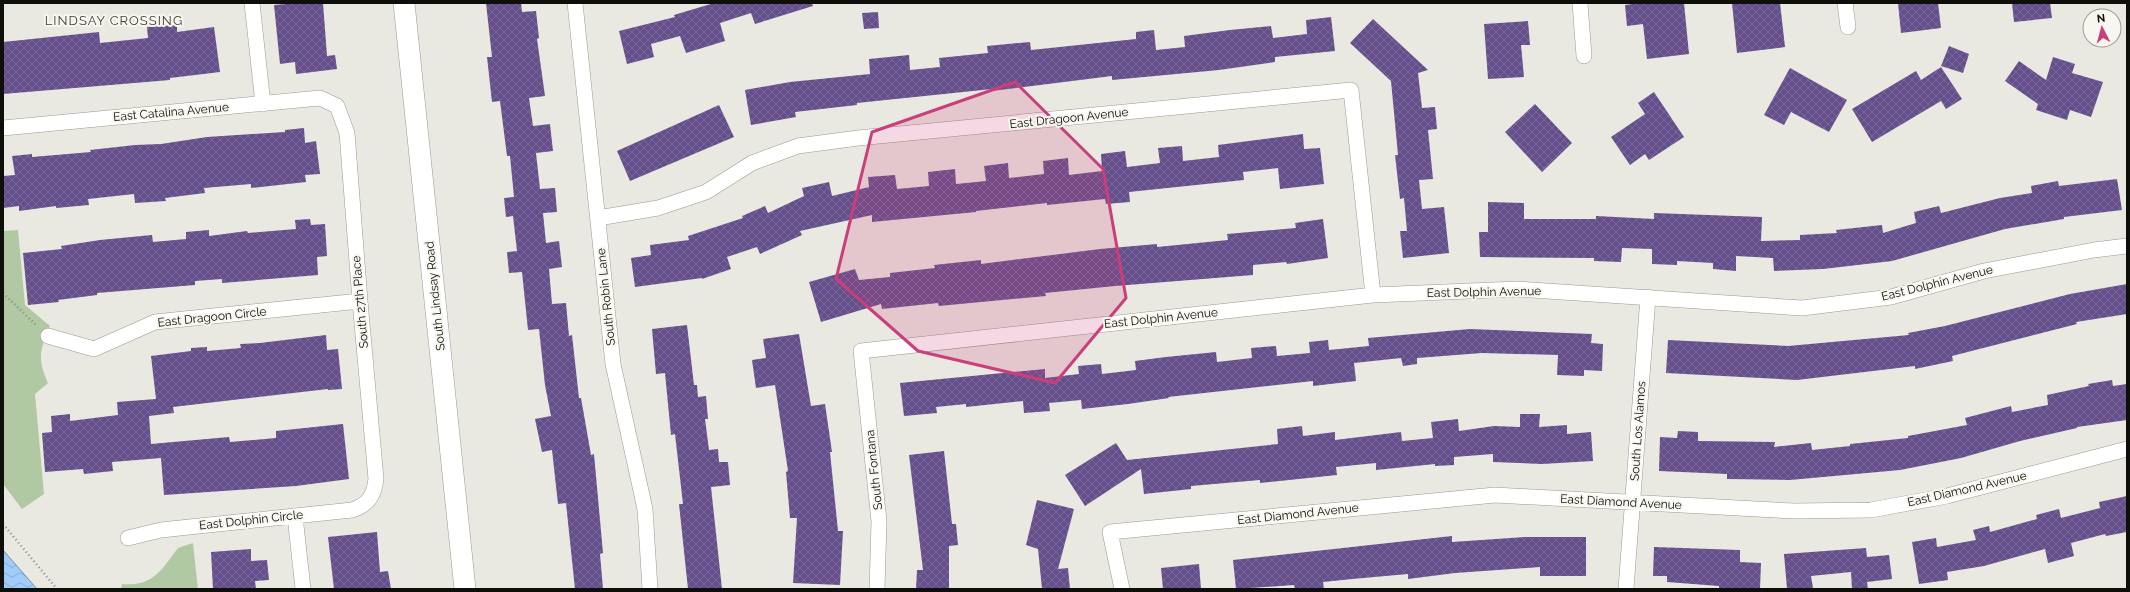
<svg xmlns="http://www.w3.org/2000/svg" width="2130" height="592" viewBox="0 0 2130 592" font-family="Raleway,sans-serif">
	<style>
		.park { fill: #b1c9a2 }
		.water { fill: url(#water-waves); stroke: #7593b2 }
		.building { fill: url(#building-cross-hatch) }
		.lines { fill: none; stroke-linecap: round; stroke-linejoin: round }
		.street-casing { stroke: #9a9992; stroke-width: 16 }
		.secondary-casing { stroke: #9a9992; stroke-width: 22 }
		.path { stroke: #8a8a84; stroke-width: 2.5; stroke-dasharray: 1 3; stroke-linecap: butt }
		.street { stroke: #fff; stroke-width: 15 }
		.secondary { stroke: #fff; stroke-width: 21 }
		.marked { fill: #c83f7b; fill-opacity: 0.2; stroke: #c83f7b; stroke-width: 3; stroke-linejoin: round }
		.labels { text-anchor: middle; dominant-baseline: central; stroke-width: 4; stroke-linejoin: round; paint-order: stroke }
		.street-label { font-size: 12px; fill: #0e0e0b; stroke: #f7f6ef }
		.neighbourhood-label { font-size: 13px; letter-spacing: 1px; fill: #3e3d37; stroke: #f7f6ef }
	</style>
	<defs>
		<pattern id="water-waves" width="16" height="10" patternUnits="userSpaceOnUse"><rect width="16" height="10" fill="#a1ccf9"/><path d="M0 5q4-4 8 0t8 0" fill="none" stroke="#89aed4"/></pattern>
		<pattern id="building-cross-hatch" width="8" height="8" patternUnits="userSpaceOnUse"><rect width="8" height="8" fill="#644e8b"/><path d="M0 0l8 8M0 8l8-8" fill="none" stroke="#796896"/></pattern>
	</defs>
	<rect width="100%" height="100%" fill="#eae9e1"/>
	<path class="park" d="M18 230 25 305 50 326C40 349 37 359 48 383L35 394 44 494 22 509 3 484V231Z
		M193 543 198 589H121L122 584C153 587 161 570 178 548Z"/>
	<path class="water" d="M3 550 37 589H3Z"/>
	<path class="building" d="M298 3H323L327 56 335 55 337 69 296 74 295 62 280 64 274 5Z
		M486 3H521L522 12 536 11 539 38 537 39 545 96 529 98 533 126 550 124 553 151 536 153 540 189 555 188 557 212 543 213 546 243 559 241 562 267 549 269 552 304 566 303 569 336 572 335 579 398H581L591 455 594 454 603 553 600 554 603 589H575L566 503 558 504 552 450 542 452 535 419 551 416 545 385 539 329 528 330 522 272 509 273 507 252 517 251 513 216 506 217 504 198 514 197 510 156H507L500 101 492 102 487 57H492Z
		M714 3H812L813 6 755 24 751 13 720 23 725 41 686 53 680 36 651 44 654 57 627 64 619 31 675 17 674 15Z
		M1641 3H1684L1689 54 1647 59 1643 24 1627 26 1625 5Z
		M1732 3H1780L1785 47 1737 53Z
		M1898 3H1938L1941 28 1901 33Z
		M2012 3H2050L2052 18 2014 22Z
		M878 12 879 28 864 29 862 13Z
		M1331 17 1335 51 1275 57V62L1219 70 1112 80V76L992 91V89L857 103V105L795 112 796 117 751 125 745 90 790 82 870 74 869 59 909 55 910 70 940 67 939 58 988 53 987 46 1030 42 1031 50 1136 39V32L1154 30 1156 50 1185 47 1184 36 1230 30 1271 26 1273 38 1307 34 1306 20Z
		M1373 19 1428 70 1418 73 1422 108 1435 107 1437 129 1428 130 1433 179 1419 180 1422 209 1444 207 1449 253 1403 258 1400 231H1407L1404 198 1400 199 1395 155H1398L1391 81 1350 43Z
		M1528 21 1530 45H1521L1524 77 1488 79 1484 24Z
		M177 25V32L214 27 220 72 170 78V80L3 94V42L99 32 100 43 148 38 147 27Z
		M1949 46 1969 54 1963 73 1941 66Z
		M2053 57 2075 64 2072 73 2103 82 2091 117 2070 110 2067 120 2036 110 2038 104 2005 81 2019 61 2046 80Z
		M1941 67 1962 99 1946 109 1941 101 1872 142 1852 109 1916 71 1921 80Z
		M1790 68 1847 100 1829 132 1791 112 1784 125 1764 115Z
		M1654 92 1684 137 1649 160 1645 154 1630 165 1611 137 1645 114 1638 103Z
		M1535 104 1572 143 1542 172 1505 132Z
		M719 105 734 137 630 181 617 151Z
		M304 128 305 143 316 141 320 174 305 175 306 182 251 188V184L204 188 205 193 165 198 166 201 135 203 134 194 88 199 89 205 56 208V206L19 211V206L3 208V176L15 175 12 156 32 154V157L91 152 90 150 135 145 161 144 207 137 285 132V130Z
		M1303 134 1304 149 1320 148 1324 184 1280 189 1278 168 1243 172 1244 180 1129 192 1130 202 1106 204 1105 199 1047 205V203L976 211V212L872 222V215L800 231 802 235 760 254 757 247 727 257 731 269 702 279V278L635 287 631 258 651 255 650 245 689 240 688 236 743 218 742 216 765 206 768 213 804 196 802 188 829 182 832 196 869 187 868 177 895 175 897 189 929 186 928 172 955 169 956 184 986 181 984 166 1008 163 1009 178 1044 174 1043 161 1068 158 1069 175 1102 171 1101 154 1125 151 1127 167 1160 163 1158 148 1182 146 1183 161 1219 157 1218 145Z
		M2117 179 2122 210 2064 217V219L2005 229 1892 261 1823 269 1774 271 1773 258 1736 256V271L1713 269V263L1677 261V265L1652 264V249L1622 248 1621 262 1594 261V258L1480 257 1479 232H1488V202L1524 203V219H1596V216L1654 219V213L1762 217 1761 241 1800 240V235L1837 233 1836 230 1882 225 1883 233 1916 223 1914 212 1939 206 1941 213 2000 198 2032 193 2031 186 2058 181 2059 186Z
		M310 219 311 225 325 224 327 256 317 257 318 275 222 283V279L195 281V285L97 293V295L58 300 59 302 28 305 23 253 62 249 61 246 100 240 152 235 153 242 186 239V232L209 230V236L247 231 248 233 296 229 295 220Z
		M1323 219 1328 258 1287 264 1286 262 1253 265V275L1115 286 1045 293 1046 296 939 306 938 303 882 309 881 304 821 322 809 282 855 269 859 280 890 277V273L935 268 934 265 981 260V264L1100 249 1157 244V247L1228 240 1227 234 1296 228 1295 223Z
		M2127 284V314L2076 322 2077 324 1952 356 1953 361 1915 369V366L1797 380 1666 373 1668 340 1788 346 1909 335 1908 333 1945 326 2070 294Z
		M687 325 694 385H697L698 397 706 396 708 419H705L709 450 718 449 719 462H728L730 485 711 487 722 589H688L679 504H683L675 434 671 435 665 373 656 374 652 329Z
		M1470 329 1592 334 1591 343 1603 344 1602 371 1584 370V376L1557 375 1558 355 1482 353 1417 358V364L1403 366 1401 358 1354 363 1356 381 1313 386V381L1168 397 1169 398 1128 404 1082 409 1081 400 1049 403 1050 411 1024 413 1023 401 966 407V404L936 407 937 413 904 416 900 383 1045 369V378L1079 374 1078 366 1101 364 1102 374 1136 370 1135 361 1166 357 1216 352 1217 362 1252 358 1251 348 1276 346 1277 356 1310 353 1309 342 1328 340 1329 350 1369 346 1368 338Z
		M799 334 811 406 825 404 832 452H830L838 531H843L840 585 793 583 797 518H790L786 472 788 471 775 385 756 388 752 360 766 358 763 339Z
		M326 335 327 350 338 349 342 389 328 390V389L173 407 174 413 149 416 151 444 229 437 230 442 276 438V431L343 424 349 479 296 486 164 495 161 458 112 462 113 471 84 474 83 469 45 472 42 433 52 432 51 416 70 414V421L118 415 117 402 156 399 151 356 191 351V348L207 347V351L241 348 240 344 260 343Z
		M2112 380 2113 386 2127 384V420L2077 427V428L2020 441 1961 458 1900 470 1790 480 1727 479V474L1659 471 1660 437 1677 438 1678 431 1698 432V441L1775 442 1774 447 1811 443 1812 450 1850 446V444L1908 438V436L1967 425 1965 418 2011 406 2012 412 2048 405 2047 395 2089 386 2088 384Z
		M1520 414H1540L1539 427 1567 425V434L1591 432 1593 461 1542 464 1493 462V454L1454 457V465L1435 466V464L1376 470V463L1336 467 1337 475 1260 483V480L1191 486V489L1144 494 1141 469 1085 506 1065 475 1116 443 1127 460 1278 444 1277 429 1302 426 1303 436 1335 432V440L1401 432 1402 441 1433 438 1431 422 1458 419 1459 431 1494 426 1520 427Z
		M944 451 952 524H956L958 545 949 546V589H916L917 570H923L909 455Z
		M2127 496V532L2106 536 2105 534 2071 543 2074 556 2048 563 2045 549 1984 566 1947 572 1948 580 1919 584 1912 542 1936 538 1937 547 1976 540 1973 530 1989 526 1990 532 2037 519 2036 515 2059 509 2061 518 2100 508 2099 502Z
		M1037 500 1074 509 1058 569 1068 568 1070 589H1042L1038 549 1026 545Z
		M377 532 380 572 388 571 391 589H334L328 537Z
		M1452 536V542L1525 537H1586V576H1540V567L1455 573 1408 579V574L1352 579 1323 582 1324 589H1295L1294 585 1236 589 1233 560Z
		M1654 547 1740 550V562L1761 563 1760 589H1719V586L1667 582V576H1653Z
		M1866 548 1867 557 1889 555 1892 579 1867 582 1868 589H1852L1851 572 1811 576 1813 588 1787 589 1784 554Z
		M251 549V561L267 560 269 580 255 581 256 589H213L211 552Z
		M1199 564 1201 589H1163L1161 568Z"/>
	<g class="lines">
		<defs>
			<path id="street" d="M252 3 263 104
				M575 3 613 364 645 509 650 589
				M1580 3 1584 56
				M1845 3 1848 27
				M3 128 320 98 337 106 347 133 360 301 376 479C374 496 368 505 352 510L161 530 128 538
				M598 218 658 208 706 192 752 163 798 146 858 138 1351 90 1373 295
				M48 336 94 349 155 322 360 301
				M295 516 303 589
				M877 589 879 521 861 351 1373 295 1517 289 1802 308 1891 297 1984 271 2094 250 2127 246
				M1122 589 1110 532 1495 495 1794 511 1871 510 1947 496 2127 449
				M1626 589 1648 297"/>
			<path id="secondary" d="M404 3 465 589"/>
		</defs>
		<use href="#street" class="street-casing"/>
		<use href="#secondary" class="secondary-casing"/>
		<path class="path" d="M3 293 36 325
			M3 524 57 589"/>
		<use href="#street" class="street"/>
		<use href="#secondary" class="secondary"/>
	</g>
	<path class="marked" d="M1015 82 1103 169 1126 298 1055 383 918 351 836 279 872 132Z"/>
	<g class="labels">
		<g class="street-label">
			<text transform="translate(171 112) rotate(-5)">East Catalina Avenue</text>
			<text transform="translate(1069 118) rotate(-6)">East Dragoon Avenue</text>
			<text transform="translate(1937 283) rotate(-14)">East Dolphin Avenue</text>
			<text transform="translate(1484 292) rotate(-1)">East Dolphin Avenue</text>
			<text transform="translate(435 296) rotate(-96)">South Lindsay Road</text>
			<text transform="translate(606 297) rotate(-96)">South Robin Lane</text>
			<text transform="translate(360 302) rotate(-95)">South 27th Place</text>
			<text transform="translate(212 317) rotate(-6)">East Dragoon Circle</text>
			<text transform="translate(1161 318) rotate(-6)">East Dolphin Avenue</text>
			<text transform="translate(1638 431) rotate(-86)">South Los Alamos</text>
			<text transform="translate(874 470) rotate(-96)">South Fontana</text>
			<text transform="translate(1967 489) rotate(-13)">East Diamond Avenue</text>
			<text transform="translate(1621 502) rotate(3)">East Diamond Avenue</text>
			<text transform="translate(1298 514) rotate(-6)">East Diamond Avenue</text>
			<text transform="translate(251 520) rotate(-6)">East Dolphin Circle</text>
		</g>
		<g class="neighbourhood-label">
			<text x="114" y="20">LINDSAY CROSSING</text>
		</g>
	</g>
	<rect width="2130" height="592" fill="none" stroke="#0e0e0b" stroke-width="8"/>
	<g transform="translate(2102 28) rotate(354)"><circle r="19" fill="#f7f6ef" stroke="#9a9994"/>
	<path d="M0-3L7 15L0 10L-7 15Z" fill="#c83f7b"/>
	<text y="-6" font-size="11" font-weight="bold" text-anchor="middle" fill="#0e0e0b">N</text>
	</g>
</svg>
